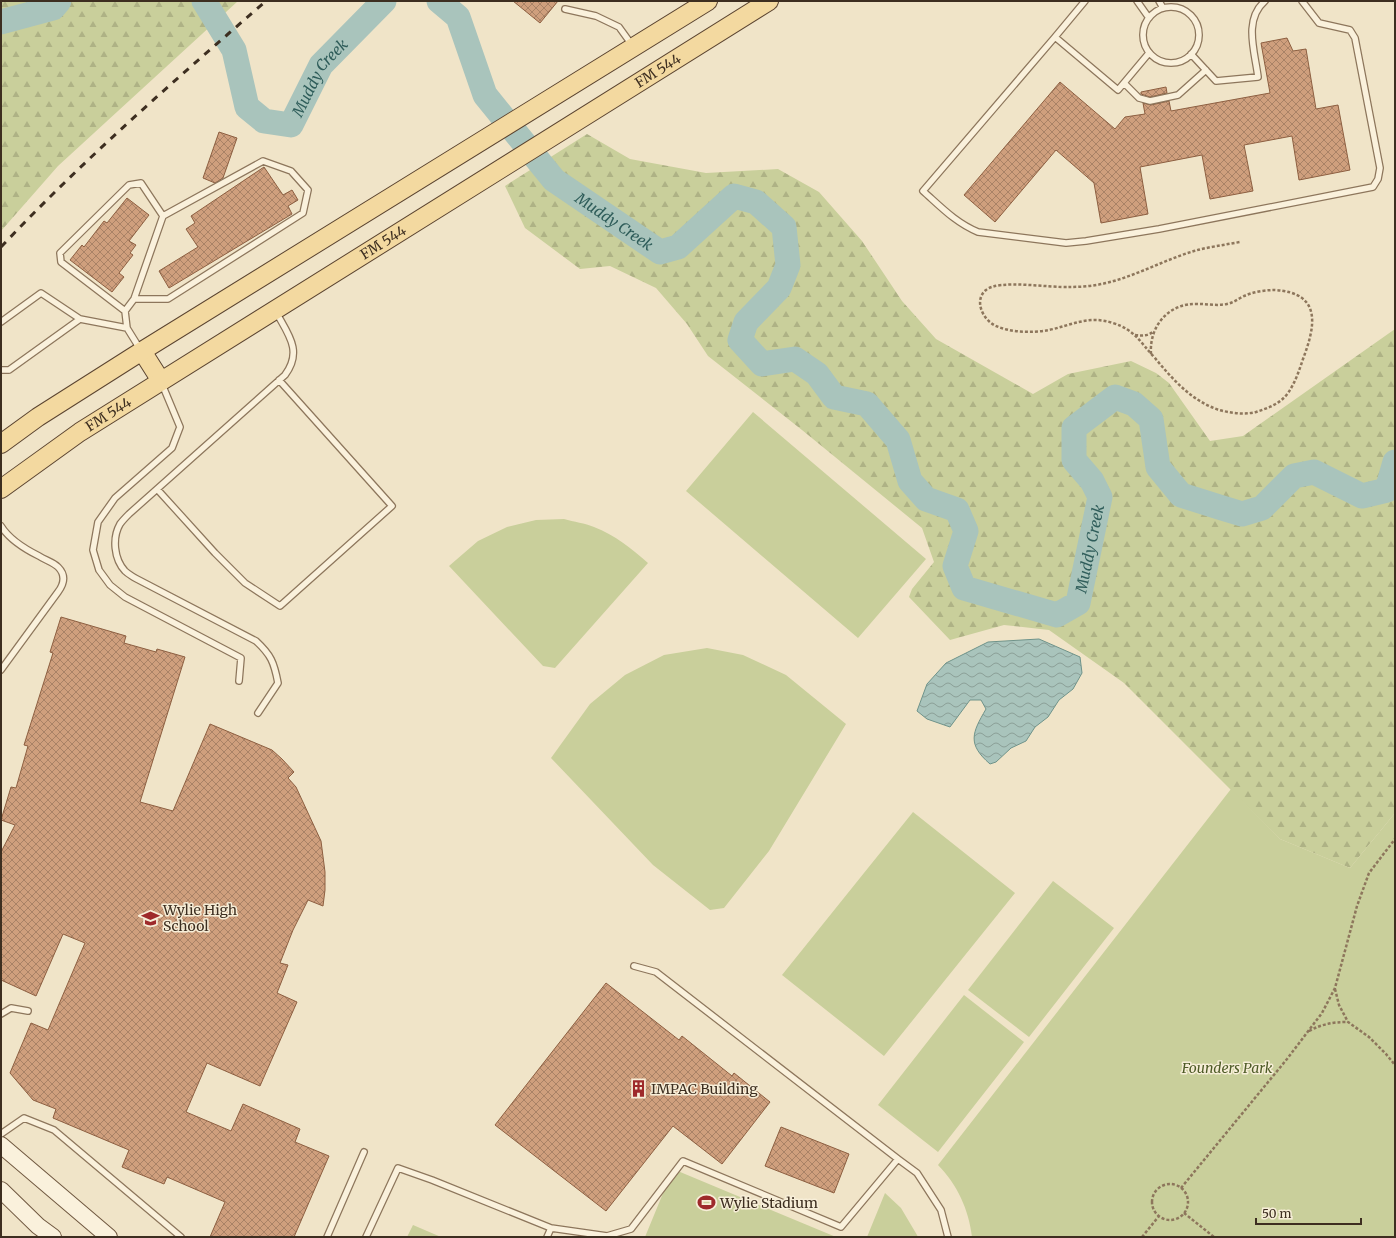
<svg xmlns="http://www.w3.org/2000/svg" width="1396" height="1238" viewBox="0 0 1396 1238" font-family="Merriweather,serif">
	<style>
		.forest { fill: url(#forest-firs) }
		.park { fill: #c9cf9b }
		.water { fill: url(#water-waves); stroke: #6f938a }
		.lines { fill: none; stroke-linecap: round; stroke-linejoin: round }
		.river { stroke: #a9c4bc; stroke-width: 25 }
		.building { fill: url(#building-cross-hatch); stroke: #8d5f41 }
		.service-casing { stroke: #8d765c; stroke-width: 8 }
		.secondary-casing { stroke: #6f573f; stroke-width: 18 }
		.primary-casing { stroke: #5b4430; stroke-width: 20 }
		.path { stroke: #8d765c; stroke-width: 2.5; stroke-dasharray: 3 2; stroke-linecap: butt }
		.service { stroke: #faf1dc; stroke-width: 5.5 }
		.secondary { stroke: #faf1dc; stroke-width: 16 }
		.primary { stroke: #f3d9a0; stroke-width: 18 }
		.rail { stroke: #3d2e20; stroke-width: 3; stroke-dasharray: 7 7; stroke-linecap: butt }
		.labels { text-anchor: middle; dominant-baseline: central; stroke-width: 3; stroke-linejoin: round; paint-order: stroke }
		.street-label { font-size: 14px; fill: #3d2e20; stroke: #f7eed8 }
		.poi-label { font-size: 14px; fill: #3d2e20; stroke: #f7eed8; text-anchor: start }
		.park-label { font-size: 14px; font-style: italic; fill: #4d5a26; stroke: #f7eed8 }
		.water-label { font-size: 15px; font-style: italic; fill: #2f5d5a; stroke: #f7eed8 }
	</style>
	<defs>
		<pattern id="forest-firs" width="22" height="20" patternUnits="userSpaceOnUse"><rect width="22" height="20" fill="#c9cf9b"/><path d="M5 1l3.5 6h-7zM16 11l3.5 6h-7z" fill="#aeb285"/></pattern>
		<pattern id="water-waves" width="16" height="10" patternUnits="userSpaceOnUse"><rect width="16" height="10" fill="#a9c4bc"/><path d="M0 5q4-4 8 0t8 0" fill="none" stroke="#8ba098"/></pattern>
		<pattern id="building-cross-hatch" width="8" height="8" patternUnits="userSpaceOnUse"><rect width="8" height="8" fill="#cf9f7d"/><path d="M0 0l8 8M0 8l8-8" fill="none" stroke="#a98266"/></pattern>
	</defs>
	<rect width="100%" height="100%" fill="#f0e4c8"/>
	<path class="forest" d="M1 1H238L58 166 1 231Z
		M587 134 630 159 706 173 778 169 819 192 862 241 902 301 936 339 1033 394 1068 374 1131 361 1156 373 1169 383 1210 441 1243 436 1395 329V813L1350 868 1280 839 1124 683 1049 630 1004 625 950 640 909 597 912 589 934 562 922 528 802 430 708 356 687 324 656 288 610 266 580 269 525 228 505 186Z"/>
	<path class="park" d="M753 412 926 559 858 638 686 491Z
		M564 519C574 522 585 523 594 527 615 535 631 548 648 563L555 668 543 666 449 566 478 541 507 527 536 520Z
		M707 648 743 655 786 675 846 724 769 851 724 908 710 910 653 865 551 758 590 704 625 675 664 655Z
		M1231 789 1280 839 1350 868 1395 813V1237H972C969 1210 957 1184 938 1165Z
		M913 812 1015 893 884 1056 782 975Z
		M1053 881 1114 928 1029 1037 968 990Z
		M964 995 1024 1042 938 1152 878 1105Z
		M673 1169 836 1237H645Z
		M885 1193 901 1208 917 1235 918 1237H867Z
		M413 1225 441 1237H407Z"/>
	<path class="water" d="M1039 639 1080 657 1082 673 1073 689 1059 700 1048 717 1035 727 1026 741 1011 748 996 762 990 764C967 744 972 733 986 709L981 700H970L950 727 927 719 917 711 927 684 946 663 988 642Z"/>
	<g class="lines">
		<g class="river">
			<path id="s1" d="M204 1 234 50 247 107 264 121 291 125 321 65 384 1"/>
			<path id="s2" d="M439 1 458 17 485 95 554 180 660 252 678 247 734 196 756 202 784 227 788 265 779 288 746 322 740 340 762 364 795 359 817 374 834 397 867 404 898 440 910 481 926 499 957 510 966 531 955 566 964 588 1057 615 1078 603 1100 497 1092 481 1074 460V428L1115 397 1134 404 1151 419 1158 467 1181 495 1219 507 1242 514 1262 508 1294 476 1314 472 1362 496 1387 490 1395 462"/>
			<path d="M1 22 53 8 59 1"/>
		</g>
	</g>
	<path class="building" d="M513 1H558L540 23Z
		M1287 38 1293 51 1306 49 1316 109 1338 105 1350 170 1299 180 1292 136 1244 145 1253 191 1210 199 1202 155 1140 167 1148 214 1101 223 1094 183 1056 150 995 222 964 195 1060 82 1115 129 1125 117 1145 114 1143 103 1151 105 1169 101 1171 111 1270 93 1261 43Z
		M1166 87 1167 93 1150 97 1141 94V92Z
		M219 132 237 138 223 178 215 183 203 178Z
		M264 167 283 195 292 190 298 200 288 206 292 214 169 288 159 271 198 247 186 229 195 223 191 216Z
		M127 198 149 215 129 241 136 245 130 253 133 255 119 273 124 277 112 292 70 260 82 245 84 247 104 221 107 223Z
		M61 617 126 636 124 643 156 652 157 649 185 657 140 802 173 811 210 724 272 750 282 759 294 772 288 778 296 787 321 841 325 872V890L323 906 308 900 293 930 280 963 288 965 277 993 297 1002 260 1086 207 1063 186 1112 231 1131 243 1104 300 1129 295 1142 329 1156 294 1237H210L225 1202 167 1177 164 1184 122 1167 129 1150 53 1118 56 1109 33 1100 10 1073 31 1023 48 1030 85 943 63 934 36 996 1 980V852L15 825 1 820 11 787 16 788 28 746 24 745 53 653 50 652Z
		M606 983 679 1040 682 1036 732 1076 734 1073 770 1102 722 1164 673 1126 606 1211 495 1125Z
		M781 1127 849 1154 834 1193 765 1166Z"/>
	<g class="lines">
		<defs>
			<path id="service" d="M1137 1 1149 18
				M1159 1 1163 8
				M1143 35a28 28 0 1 1 56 0a28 28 0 1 1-56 0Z
				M565 9 596 16 619 27 632 45
				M1055 37 1085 1
				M1149 53 1118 90 1055 37 923 191C941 207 956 223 978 232L1066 243 1086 241 1159 229 1373 187 1378 179 1380 168 1355 38 1350 30 1319 23 1302 1
				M1191 54 1216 81 1258 77C1255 52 1243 20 1265 1
				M1124 83 1139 98 1150 101 1178 95 1206 70
				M125 311 61 262 60 253 129 185 141 183 163 216 263 161 291 171 308 190 303 213 168 299H134
				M1 322 41 293 80 319 127 328 140 349
				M127 328 125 311 134 299 163 216
				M1 370H9L80 319
				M162 384 180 427 172 448 115 498 98 522 93 550 99 570 110 585 125 597 241 658 239 681
				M157 489 215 553 245 583 280 606 392 506 279 380
				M1 526C9 539 25 549 39 556 45 560 53 562 58 567 66 575 64 584 58 592L1 670
				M258 713 278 683C274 662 271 655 256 641L135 578C132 576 128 574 125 571 114 559 112 538 120 524 123 520 126 517 129 514L285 375C303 351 288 334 276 312
				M634 966 656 972 898 1159
				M1 1014 11 1008 28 1011
				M1 1134 24 1118 54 1130 181 1237
				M551 1228 607 1236 631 1229 683 1161 841 1227 898 1159 917 1173 941 1210 948 1237
				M327 1237 364 1152
				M366 1237 398 1168 432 1180 551 1228 547 1237"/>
			<path id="secondary" d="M1 1145 109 1237
				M1 1190 38 1226 53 1237"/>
			<g id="primary">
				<path d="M142 351 161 381"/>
				<path d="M1 444 38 417 142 351 708 1"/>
				<path id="s3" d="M1 489 80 432 769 1"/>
			</g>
		</defs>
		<use href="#service" class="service-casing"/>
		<use href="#secondary" class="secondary-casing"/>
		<use href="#primary" class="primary-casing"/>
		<path class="path" d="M1135 335C1143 336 1148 336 1154 331
			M1151 354C1149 326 1169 302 1199 304 1208 304 1217 306 1227 304 1233 303 1238 299 1244 296 1253 292 1265 290 1275 290 1323 293 1315 327 1303 359 1299 371 1295 383 1288 393 1280 404 1268 408 1256 412 1244 415 1231 413 1219 410 1192 401 1173 380 1155 358 1140 342 1135 330 1113 323 1089 315 1072 325 1049 330 1032 333 1010 333 994 325 982 318 974 300 986 290 999 279 1050 288 1069 287 1081 287 1094 286 1106 283 1136 276 1164 260 1194 251 1208 247 1224 245 1240 242
			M1335 989 1339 1005 1348 1022 1369 1037 1386 1054 1395 1065
			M1309 1031C1322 1024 1333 1022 1348 1022
			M1152 1202a18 18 0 1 1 36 0a18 18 0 1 1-36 0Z
			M1181 1188 1287 1059 1322 1013 1335 988 1357 906 1369 873 1395 839
			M1184 1213 1214 1237
			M1142 1237 1159 1216"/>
		<use href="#service" class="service"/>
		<use href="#secondary" class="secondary"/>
		<use href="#primary" class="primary"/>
		<path class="rail" d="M1 247C84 159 175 80 266 1"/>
	</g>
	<defs>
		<symbol id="school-bare" viewBox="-9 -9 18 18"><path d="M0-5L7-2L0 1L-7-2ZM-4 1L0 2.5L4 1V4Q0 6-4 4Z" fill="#9e2a2b" stroke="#f7eed8" stroke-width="2.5" paint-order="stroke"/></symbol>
		<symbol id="building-bare" viewBox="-9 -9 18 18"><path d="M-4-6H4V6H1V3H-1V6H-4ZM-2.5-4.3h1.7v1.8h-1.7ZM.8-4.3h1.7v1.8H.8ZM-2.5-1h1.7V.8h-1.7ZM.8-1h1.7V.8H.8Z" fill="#9e2a2b" stroke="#f7eed8" stroke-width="2.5" paint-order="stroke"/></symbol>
		<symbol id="stadium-bare" viewBox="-9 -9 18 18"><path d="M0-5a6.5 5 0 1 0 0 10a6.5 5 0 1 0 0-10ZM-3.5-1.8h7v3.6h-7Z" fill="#9e2a2b" stroke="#f7eed8" stroke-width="2.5" paint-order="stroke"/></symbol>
	</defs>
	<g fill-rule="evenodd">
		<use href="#school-bare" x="138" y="906" width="25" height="25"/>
		<use href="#building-bare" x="626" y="1076" width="25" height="25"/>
		<use href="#stadium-bare" x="694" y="1190" width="25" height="25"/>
	</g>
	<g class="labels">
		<g class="street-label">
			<text stroke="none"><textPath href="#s3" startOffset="779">FM 544</textPath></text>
			<text stroke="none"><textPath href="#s3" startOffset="455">FM 544</textPath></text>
			<text stroke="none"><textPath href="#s3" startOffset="131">FM 544</textPath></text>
		</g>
		<g class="poi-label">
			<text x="163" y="910">Wylie High<tspan x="163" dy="16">School</tspan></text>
			<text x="651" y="1089">IMPAC Building</text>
			<text x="720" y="1203">Wylie Stadium</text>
		</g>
		<g class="park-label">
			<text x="1227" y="1068">Founders Park</text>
		</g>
		<g class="water-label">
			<text stroke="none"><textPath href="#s1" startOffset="221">Muddy Creek</textPath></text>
			<text stroke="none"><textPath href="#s2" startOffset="290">Muddy Creek</textPath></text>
			<text stroke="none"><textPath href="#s2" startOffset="1191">Muddy Creek</textPath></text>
		</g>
	</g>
	<rect width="1396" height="1238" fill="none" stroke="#3d2e20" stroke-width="4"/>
	<path d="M1256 1218v6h105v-6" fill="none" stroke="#3d2e20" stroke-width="2"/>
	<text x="1262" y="1218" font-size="12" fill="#3d2e20" stroke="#f7eed8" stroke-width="3" paint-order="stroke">50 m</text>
</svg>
